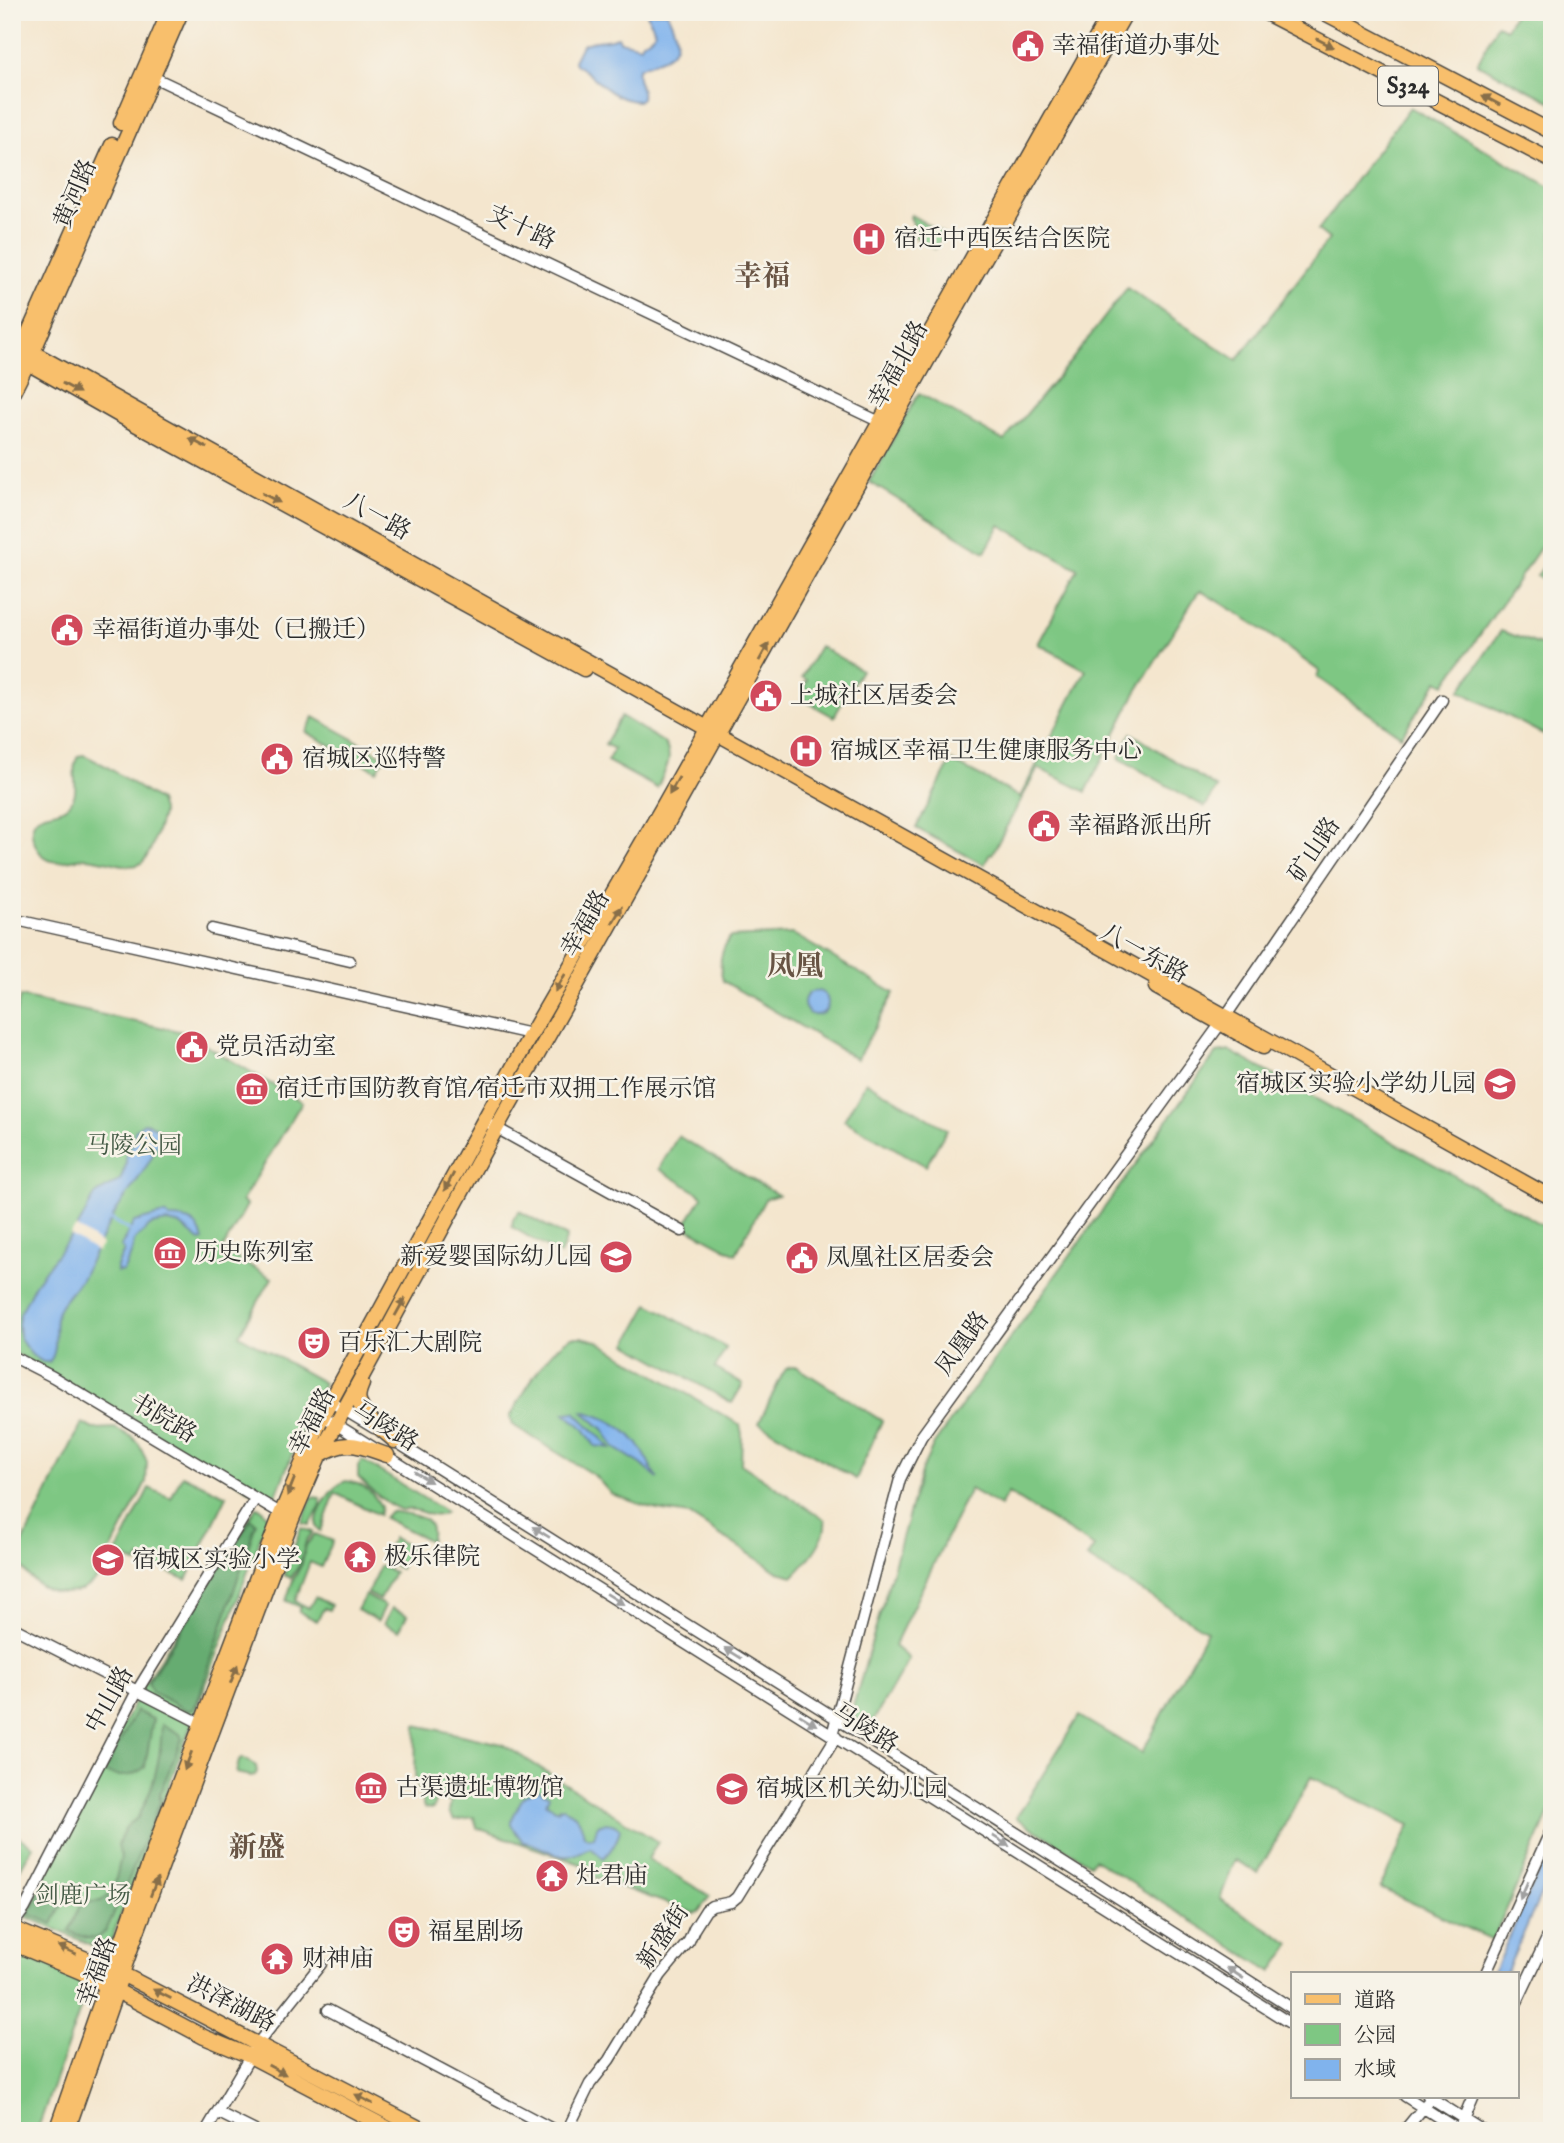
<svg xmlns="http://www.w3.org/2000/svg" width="1564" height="2143" viewBox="0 0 1564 2143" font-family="'IM FELL English','Noto Serif SC',serif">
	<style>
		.green { fill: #7ec783; stroke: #547957; stroke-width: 2 }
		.forest { fill: #66ac71; stroke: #486c4e; stroke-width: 2 }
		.water { fill: #80b3ed; stroke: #566f8c; stroke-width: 2 }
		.pier { fill: #f4e6ce }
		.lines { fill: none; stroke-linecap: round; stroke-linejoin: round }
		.stream { stroke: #80b3ed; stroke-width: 3.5 }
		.minor-casing { stroke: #494743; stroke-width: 13 }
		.major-casing { stroke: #494743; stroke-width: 17 }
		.minor { stroke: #fff; stroke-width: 10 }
		.major { stroke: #f8bf6c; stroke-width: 14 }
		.oneway { fill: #876e48 }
		.oneway2 { fill: #a0a0a0 }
		.labels { text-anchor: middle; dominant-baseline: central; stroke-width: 5; stroke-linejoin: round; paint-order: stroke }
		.shield { fill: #f7f3e8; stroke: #686764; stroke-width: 2 }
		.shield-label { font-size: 23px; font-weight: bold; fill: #2b2b2b }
		.poi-label { font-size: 24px; fill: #2b2b2b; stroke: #f7f3e8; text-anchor: start }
		.street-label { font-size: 24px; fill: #2b2b2b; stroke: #f7f3e8 }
		.park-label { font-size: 24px; fill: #445a45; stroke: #f7f3e8 }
		.quarter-label { font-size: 28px; font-weight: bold; fill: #685444; stroke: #f7f3e8 }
	</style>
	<rect width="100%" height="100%" fill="#f7f3e8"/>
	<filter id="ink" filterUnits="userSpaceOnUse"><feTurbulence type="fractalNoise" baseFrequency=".0143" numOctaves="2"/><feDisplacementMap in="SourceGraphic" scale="14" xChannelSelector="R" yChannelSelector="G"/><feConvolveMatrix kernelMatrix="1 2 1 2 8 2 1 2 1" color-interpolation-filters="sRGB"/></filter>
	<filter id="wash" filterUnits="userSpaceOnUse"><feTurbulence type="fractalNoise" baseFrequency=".00686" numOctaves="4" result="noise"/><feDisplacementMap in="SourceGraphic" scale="28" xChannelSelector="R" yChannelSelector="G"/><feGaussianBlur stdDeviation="1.57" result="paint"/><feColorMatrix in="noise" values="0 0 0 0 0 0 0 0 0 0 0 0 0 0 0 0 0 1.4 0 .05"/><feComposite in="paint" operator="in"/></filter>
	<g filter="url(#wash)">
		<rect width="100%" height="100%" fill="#f4e6ce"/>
		<path class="green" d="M1515 12H1552V102L1477 64 1497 25 1506 29Z
			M1410 107 1552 188V531L1445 685 1438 681 1401 736 1317 677 1319 671 1256 625 1201 591 1197 594 1134 696 1086 792 1038 768 992 854H990L984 865 916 828 951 761 1020 797 1086 670 1038 644 1078 569 1000 525 985 552 869 482 919 393 1004 441 1070 362 1127 288 1237 360 1329 239 1318 230Z
			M911 215 944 234 935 249 915 237 914 226 910 217Z
			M1552 554V583L1537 576Z
			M1501 631 1552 649V739L1460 691Z
			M820 646 861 670 834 717 802 699 807 690 803 687 807 680 802 677Z
			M621 716 663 742C676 757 664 772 657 788L607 761 614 749 605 744Z
			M314 717 385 757 377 771 306 732Z
			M1131 733 1217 788 1205 807 1119 758Z
			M84 755 106 766 159 801 162 810V815C158 827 151 858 140 864 129 870 100 858 86 858 73 858 56 867 44 857 39 853 32 840 32 833 31 807 55 817 67 806 84 792 68 772 78 756Z
			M793 934 894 993 857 1059 723 981C718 965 720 951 730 937Z
			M20 997 183 1032 302 1102 242 1201 247 1205 222 1250 272 1278 239 1335 324 1383 297 1442 275 1498 269 1501 12 1351V1026Z
			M1230 1051 1552 1230V1806L1493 1940 1380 1888 1410 1825 1311 1777 1258 1873 1235 1860 1220 1899 1291 1944 1272 1972 1094 1859 1090 1864 1016 1818 1079 1716 1142 1753 1207 1631 1087 1558 1094 1547 1008 1493 1000 1506 970 1489 894 1646 909 1659 869 1728 856 1719 852 1710 922 1469 934 1444 1208 1064 1217 1053Z
			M866 1082 947 1129 926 1166 844 1120Z
			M678 1136 778 1195 765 1199 736 1254 684 1226 703 1196 659 1169Z
			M519 1211 567 1237 560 1255 512 1227 513 1219Z
			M649 1304 726 1348 715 1368 743 1384 732 1403 627 1344Z
			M571 1337H582L597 1341 740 1425 742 1434 741 1464 825 1520C828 1539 806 1563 793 1576L778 1572 689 1515 657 1510 611 1494 595 1476 513 1425 510 1417C525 1391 545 1352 571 1337Z
			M791 1367H797L882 1421 856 1479 759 1423 782 1375 786 1369Z
			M82 1423 93 1429 115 1428 132 1437 139 1444 147 1462 146 1482 96 1580C79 1597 52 1597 34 1581 23 1572 28 1570 13 1562Z
			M362 1460 446 1512C433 1520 427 1512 414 1510 410 1509 407 1510 403 1510 390 1508 367 1487 358 1477V1466Z
			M182 1475 227 1496 186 1580 140 1558 137 1564 116 1554 149 1488 171 1498Z
			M346 1481C362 1483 374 1493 381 1507L379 1515 335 1493 321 1531 317 1528C314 1515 331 1485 346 1481Z
			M312 1497 320 1498 321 1505 310 1525 302 1523Z
			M256 1507 261 1508 268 1517 107 1952 25 1916 143 1686Z
			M390 1511C408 1515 438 1513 430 1541L384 1518Z
			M301 1528 313 1532 306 1541 300 1564 291 1578 284 1575Z
			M315 1534 333 1541 321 1567 310 1562 295 1601 309 1608 315 1597 331 1605 329 1610 324 1608 317 1621 299 1612 301 1607 286 1601 293 1580 302 1564 306 1545Z
			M393 1538 411 1547 400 1569 382 1560Z
			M380 1566 394 1572 380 1600 367 1593Z
			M365 1595 385 1606 378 1621 357 1610Z
			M392 1608 407 1615 399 1631 384 1623Z
			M416 1725 502 1744 658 1842 648 1859 710 1896 698 1912 694 1913 590 1876 592 1868 477 1828 474 1817 454 1820 449 1812 451 1801 436 1798 433 1809 424 1808 415 1776Z
			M242 1758 256 1766 257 1772 255 1775 250 1776 236 1773 239 1761Z
			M12 1833 33 1846 15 1877 12 1875Z
			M12 1948 90 1982 37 2131H31L12 2123Z"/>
		<path class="forest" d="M251 1519 256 1523 197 1703 192 1710H186L152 1692 148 1682Z
			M136 1711 153 1719 145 1767C132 1778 119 1778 104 1772Z
			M162 1724 180 1734 182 1739 160 1793V1802L122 1896 114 1887 121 1857 118 1846C120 1840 122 1831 127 1826 131 1821 136 1822 139 1815 155 1787 161 1757 162 1724Z
			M43 1889 65 1899 53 1924 29 1914Z
			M108 1895 116 1908C104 1937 101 1947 69 1931L81 1903 101 1901Z"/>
		<path class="water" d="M647 12H667C676 32 686 49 659 60 652 63 644 65 638 69 635 81 644 87 642 98L638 101C611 101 596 76 575 64L574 61 582 45C593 39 606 42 618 37L620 41 641 46V43C666 29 650 30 647 12Z
			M804 1003a12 12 0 1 1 24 0a12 12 0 1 1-24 0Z
			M144 1123 150 1124 160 1131C157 1157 136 1181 122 1202 106 1226 94 1254 81 1279 75 1288 67 1296 61 1305 49 1323 62 1348 49 1362H43L32 1355 24 1345 19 1336 18 1324 20 1314 35 1284 79 1225 95 1195 120 1180 126 1165V1154L134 1143 135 1130Z
			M160 1215H167L169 1218C188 1218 198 1221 203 1240L200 1241 180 1225 168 1222 151 1225 135 1239 130 1257 123 1271 117 1272V1266L124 1251 121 1246 134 1222Z
			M582 1411C607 1417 627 1427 642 1450 648 1459 651 1470 658 1479L641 1464 615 1448 603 1429Z
			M575 1412 611 1448 595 1446 584 1429 565 1413Z
			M537 1789 549 1796 546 1804 558 1810 560 1807C577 1813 581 1819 584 1836L588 1838 594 1837 597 1827 600 1824C608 1822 614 1823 620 1829 618 1842 612 1850 603 1858L591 1848C584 1850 576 1855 569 1856 555 1858 539 1843 523 1842L511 1825V1821L523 1797Z
			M1552 1842V1869L1506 1973H1493Z"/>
		<path class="pier" d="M76 1227 102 1245 97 1252 70 1235Z"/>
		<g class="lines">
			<path class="stream" d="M112 1220 129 1230"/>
		</g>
	</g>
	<g filter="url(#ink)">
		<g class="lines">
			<defs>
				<path id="minor" d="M149 75 880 422
					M12 919 531 1034
					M212 929 350 961
					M491 1125 682 1231
					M12 1356 53 1377 287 1517
					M331 1402 374 1428
					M323 1416 1293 2025
					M390 1438 837 1719 1293 2009
					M12 1627 202 1724 205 1728
					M832 1735 900 1479 921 1437 1221 1023 1442 700
					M12 1926 25 1908 137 1691 255 1499
					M1486 1973 1552 1828
					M1517 2002 1552 1928
					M328 2010 556 2131
					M1405 2096 1460 2131
					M1428 2096 1483 2131
					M217 2112 255 2131
					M1462 2122 1473 2096
					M206 2131 258 2043 321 1964
					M567 2131 590 2084 609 2060 661 1975 689 1941 694 1929 706 1910 712 1906 731 1902 737 1897 836 1737
					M1404 2131 1427 2103"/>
				<path id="major" d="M1264 12 1552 161
					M1323 12 1552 132
					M121 123 169 12
					M12 341 1552 1198
					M12 354 119 415 584 669
					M12 370 112 145
					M12 394 33 352 181 12
					M1156 987 1263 1047
					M362 1384C360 1389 357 1395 359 1401 363 1417 383 1430 395 1441
					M320 1455C346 1438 360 1446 387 1455
					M12 1928 122 1974 425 2131
					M12 1943 81 1972 204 2037 250 2056 393 2131
					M56 2131 158 1838 281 1514 320 1421 531 1034 661 810 1111 12
					M67 2131 132 1945 292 1519 319 1456 497 1127 974 277 1126 12"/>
			</defs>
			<use href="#minor" class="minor-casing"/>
			<use href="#major" class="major-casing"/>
			<use href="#minor" class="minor"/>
			<use href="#major" class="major"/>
		</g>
		<defs><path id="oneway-solid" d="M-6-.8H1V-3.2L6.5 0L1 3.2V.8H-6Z" transform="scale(1.75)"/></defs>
		<g class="oneway">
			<use href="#oneway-solid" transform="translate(1325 43) rotate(27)"/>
			<use href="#oneway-solid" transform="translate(1491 100) rotate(-152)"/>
			<use href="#oneway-solid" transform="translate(71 388) rotate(29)"/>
			<use href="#oneway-solid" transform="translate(198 443) rotate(-151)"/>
			<use href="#oneway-solid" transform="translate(271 498) rotate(28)"/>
			<use href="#oneway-solid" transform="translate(764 652) rotate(-61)"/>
			<use href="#oneway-solid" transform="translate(674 786) rotate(119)"/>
			<use href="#oneway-solid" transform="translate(617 915) rotate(-60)"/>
			<use href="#oneway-solid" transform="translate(560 983) rotate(120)"/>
			<use href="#oneway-solid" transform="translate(449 1182) rotate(118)"/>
			<use href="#oneway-solid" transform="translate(400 1307) rotate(-61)"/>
			<use href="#oneway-solid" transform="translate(291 1487) rotate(112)"/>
			<use href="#oneway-solid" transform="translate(234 1674) rotate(-69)"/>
			<use href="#oneway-solid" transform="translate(188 1761) rotate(111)"/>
			<use href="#oneway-solid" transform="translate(154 1887) rotate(-69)"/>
			<use href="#oneway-solid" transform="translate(67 1950) rotate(-157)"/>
			<use href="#oneway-solid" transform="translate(162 1994) rotate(-153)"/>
			<use href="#oneway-solid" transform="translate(277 2070) rotate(28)"/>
			<use href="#oneway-solid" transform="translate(364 2099) rotate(-152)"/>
		</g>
		<g class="oneway2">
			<use href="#oneway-solid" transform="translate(423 1477) rotate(32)"/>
			<use href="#oneway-solid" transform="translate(541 1532) rotate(-148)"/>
			<use href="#oneway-solid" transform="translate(615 1599) rotate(32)"/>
			<use href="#oneway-solid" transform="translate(733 1653) rotate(-148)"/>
			<use href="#oneway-solid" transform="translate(808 1720) rotate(32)"/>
			<use href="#oneway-solid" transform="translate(1001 1841) rotate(32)"/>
			<use href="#oneway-solid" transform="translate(1524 1890) rotate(114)"/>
			<use href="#oneway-solid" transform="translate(1235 1973) rotate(-147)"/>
		</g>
	</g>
	<defs>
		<symbol id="civic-disc" viewBox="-11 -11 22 22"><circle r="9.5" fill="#d1495b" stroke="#f7f3e8"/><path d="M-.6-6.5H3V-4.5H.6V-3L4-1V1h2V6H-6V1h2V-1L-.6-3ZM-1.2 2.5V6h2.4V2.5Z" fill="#fff"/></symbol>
		<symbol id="hospital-disc" viewBox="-11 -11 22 22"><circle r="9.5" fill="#d1495b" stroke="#f7f3e8"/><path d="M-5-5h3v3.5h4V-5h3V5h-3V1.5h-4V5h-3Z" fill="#fff"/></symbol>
		<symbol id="school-disc" viewBox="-11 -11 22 22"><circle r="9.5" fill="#d1495b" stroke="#f7f3e8"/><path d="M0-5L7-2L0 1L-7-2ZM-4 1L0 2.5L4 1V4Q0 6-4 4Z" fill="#fff"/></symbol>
		<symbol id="museum-disc" viewBox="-11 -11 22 22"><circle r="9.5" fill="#d1495b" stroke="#f7f3e8"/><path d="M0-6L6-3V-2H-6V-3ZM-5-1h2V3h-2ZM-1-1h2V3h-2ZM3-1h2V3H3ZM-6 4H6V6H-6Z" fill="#fff"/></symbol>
		<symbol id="theatre-disc" viewBox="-11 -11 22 22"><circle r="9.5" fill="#d1495b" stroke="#f7f3e8"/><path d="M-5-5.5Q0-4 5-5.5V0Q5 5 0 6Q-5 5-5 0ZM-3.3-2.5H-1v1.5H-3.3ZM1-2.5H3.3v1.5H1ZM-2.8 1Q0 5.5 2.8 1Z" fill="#fff"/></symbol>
		<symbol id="temple-disc" viewBox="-11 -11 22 22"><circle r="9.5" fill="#d1495b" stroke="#f7f3e8"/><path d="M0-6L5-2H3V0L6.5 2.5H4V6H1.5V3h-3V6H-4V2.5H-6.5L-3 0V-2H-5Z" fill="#fff"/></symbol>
	</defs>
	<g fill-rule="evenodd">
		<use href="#civic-disc" x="1009" y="27" width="38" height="38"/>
		<use href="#hospital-disc" x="850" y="220" width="38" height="38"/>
		<use href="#civic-disc" x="48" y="611" width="38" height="38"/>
		<use href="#civic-disc" x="747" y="677" width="38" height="38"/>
		<use href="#hospital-disc" x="787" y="732" width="38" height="38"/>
		<use href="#civic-disc" x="258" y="740" width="38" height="38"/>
		<use href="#civic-disc" x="1025" y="807" width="38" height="38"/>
		<use href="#civic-disc" x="173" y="1028" width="38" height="38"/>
		<use href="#school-disc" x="1481" y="1065" width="38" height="38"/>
		<use href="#museum-disc" x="233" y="1070" width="38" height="38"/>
		<use href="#museum-disc" x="151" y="1234" width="38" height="38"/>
		<use href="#school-disc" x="597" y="1238" width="38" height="38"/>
		<use href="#civic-disc" x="783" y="1239" width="38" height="38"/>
		<use href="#theatre-disc" x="295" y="1324" width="38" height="38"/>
		<use href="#temple-disc" x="341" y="1538" width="38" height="38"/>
		<use href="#school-disc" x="89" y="1541" width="38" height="38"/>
		<use href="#museum-disc" x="352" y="1769" width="38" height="38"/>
		<use href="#school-disc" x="713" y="1770" width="38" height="38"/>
		<use href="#temple-disc" x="533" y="1857" width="38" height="38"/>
		<use href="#theatre-disc" x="385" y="1913" width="38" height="38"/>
		<use href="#temple-disc" x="258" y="1940" width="38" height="38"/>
	</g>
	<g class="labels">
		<rect class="shield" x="1378" y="66.5" width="60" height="39" rx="5"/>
		<g class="shield-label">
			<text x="1408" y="86">S324</text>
		</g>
		<g class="poi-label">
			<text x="1052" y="46">幸福街道办事处</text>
			<text x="894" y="239">宿迁中西医结合医院</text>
			<text x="92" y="630">幸福街道办事处（已搬迁）</text>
			<text x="790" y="696">上城社区居委会</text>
			<text x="830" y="751">宿城区幸福卫生健康服务中心</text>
			<text x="302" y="759">宿城区巡特警</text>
			<text x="1068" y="826">幸福路派出所</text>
			<text x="216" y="1047">党员活动室</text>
			<text x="1476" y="1084" text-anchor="end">宿城区实验小学幼儿园</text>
			<text x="276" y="1089">宿迁市国防教育馆/宿迁市双拥工作展示馆</text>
			<text x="194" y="1253">历史陈列室</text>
			<text x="592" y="1257" text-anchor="end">新爱婴国际幼儿园</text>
			<text x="826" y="1258">凤凰社区居委会</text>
			<text x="338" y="1343">百乐汇大剧院</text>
			<text x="384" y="1557">极乐律院</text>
			<text x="132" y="1560">宿城区实验小学</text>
			<text x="396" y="1788">古渠遗址博物馆</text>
			<text x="756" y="1789">宿城区机关幼儿园</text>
			<text x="576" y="1876">灶君庙</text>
			<text x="428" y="1932">福星剧场</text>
			<text x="302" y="1959">财神庙</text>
		</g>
		<g class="street-label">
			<text transform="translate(76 194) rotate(-67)">黄河路</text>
			<text transform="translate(521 228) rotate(25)">支十路</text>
			<text transform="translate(899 365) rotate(-61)">幸福北路</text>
			<text transform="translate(377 517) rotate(29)">八一路</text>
			<text transform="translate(1315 850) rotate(-56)">矿山路</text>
			<text transform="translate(586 924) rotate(-60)">幸福路</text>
			<text transform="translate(1144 954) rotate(29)">八一东路</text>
			<text transform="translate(963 1344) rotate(-54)">凤凰路</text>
			<text transform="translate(163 1419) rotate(31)">书院路</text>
			<text transform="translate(313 1422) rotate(-63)">幸福路</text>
			<text transform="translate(385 1427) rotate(32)">马陵路</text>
			<text transform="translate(110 1700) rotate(-61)">中山路</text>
			<text transform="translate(865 1729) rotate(32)">马陵路</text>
			<text transform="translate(664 1937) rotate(-56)">新盛街</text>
			<text transform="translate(98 1972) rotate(-70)">幸福路</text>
			<text transform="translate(231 2004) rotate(27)">洪泽湖路</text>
		</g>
		<g class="park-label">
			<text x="134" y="1146">马陵公园</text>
			<text x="83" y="1896">剑鹿广场</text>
		</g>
		<g class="quarter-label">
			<text x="762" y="277">幸福</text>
			<text x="795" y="967">凤凰</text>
			<text x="257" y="1848">新盛</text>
		</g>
	</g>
	<rect width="1564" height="2143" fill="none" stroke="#f7f3e8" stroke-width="42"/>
	<rect x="1291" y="1972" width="228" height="126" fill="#f7f3e8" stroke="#a5a39c" stroke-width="2"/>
	<rect x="1305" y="1994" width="35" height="10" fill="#f8bf6c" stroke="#a5a39c" stroke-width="2"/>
	<text x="1354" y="2007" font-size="21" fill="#2b2b2b">道路</text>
	<rect x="1305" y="2024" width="35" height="21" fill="#7ec783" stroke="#a5a39c" stroke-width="2"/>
	<text x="1354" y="2042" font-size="21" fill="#2b2b2b">公园</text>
	<rect x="1305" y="2059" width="35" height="21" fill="#80b3ed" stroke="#a5a39c" stroke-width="2"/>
	<text x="1354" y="2076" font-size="21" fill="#2b2b2b">水域</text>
</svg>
